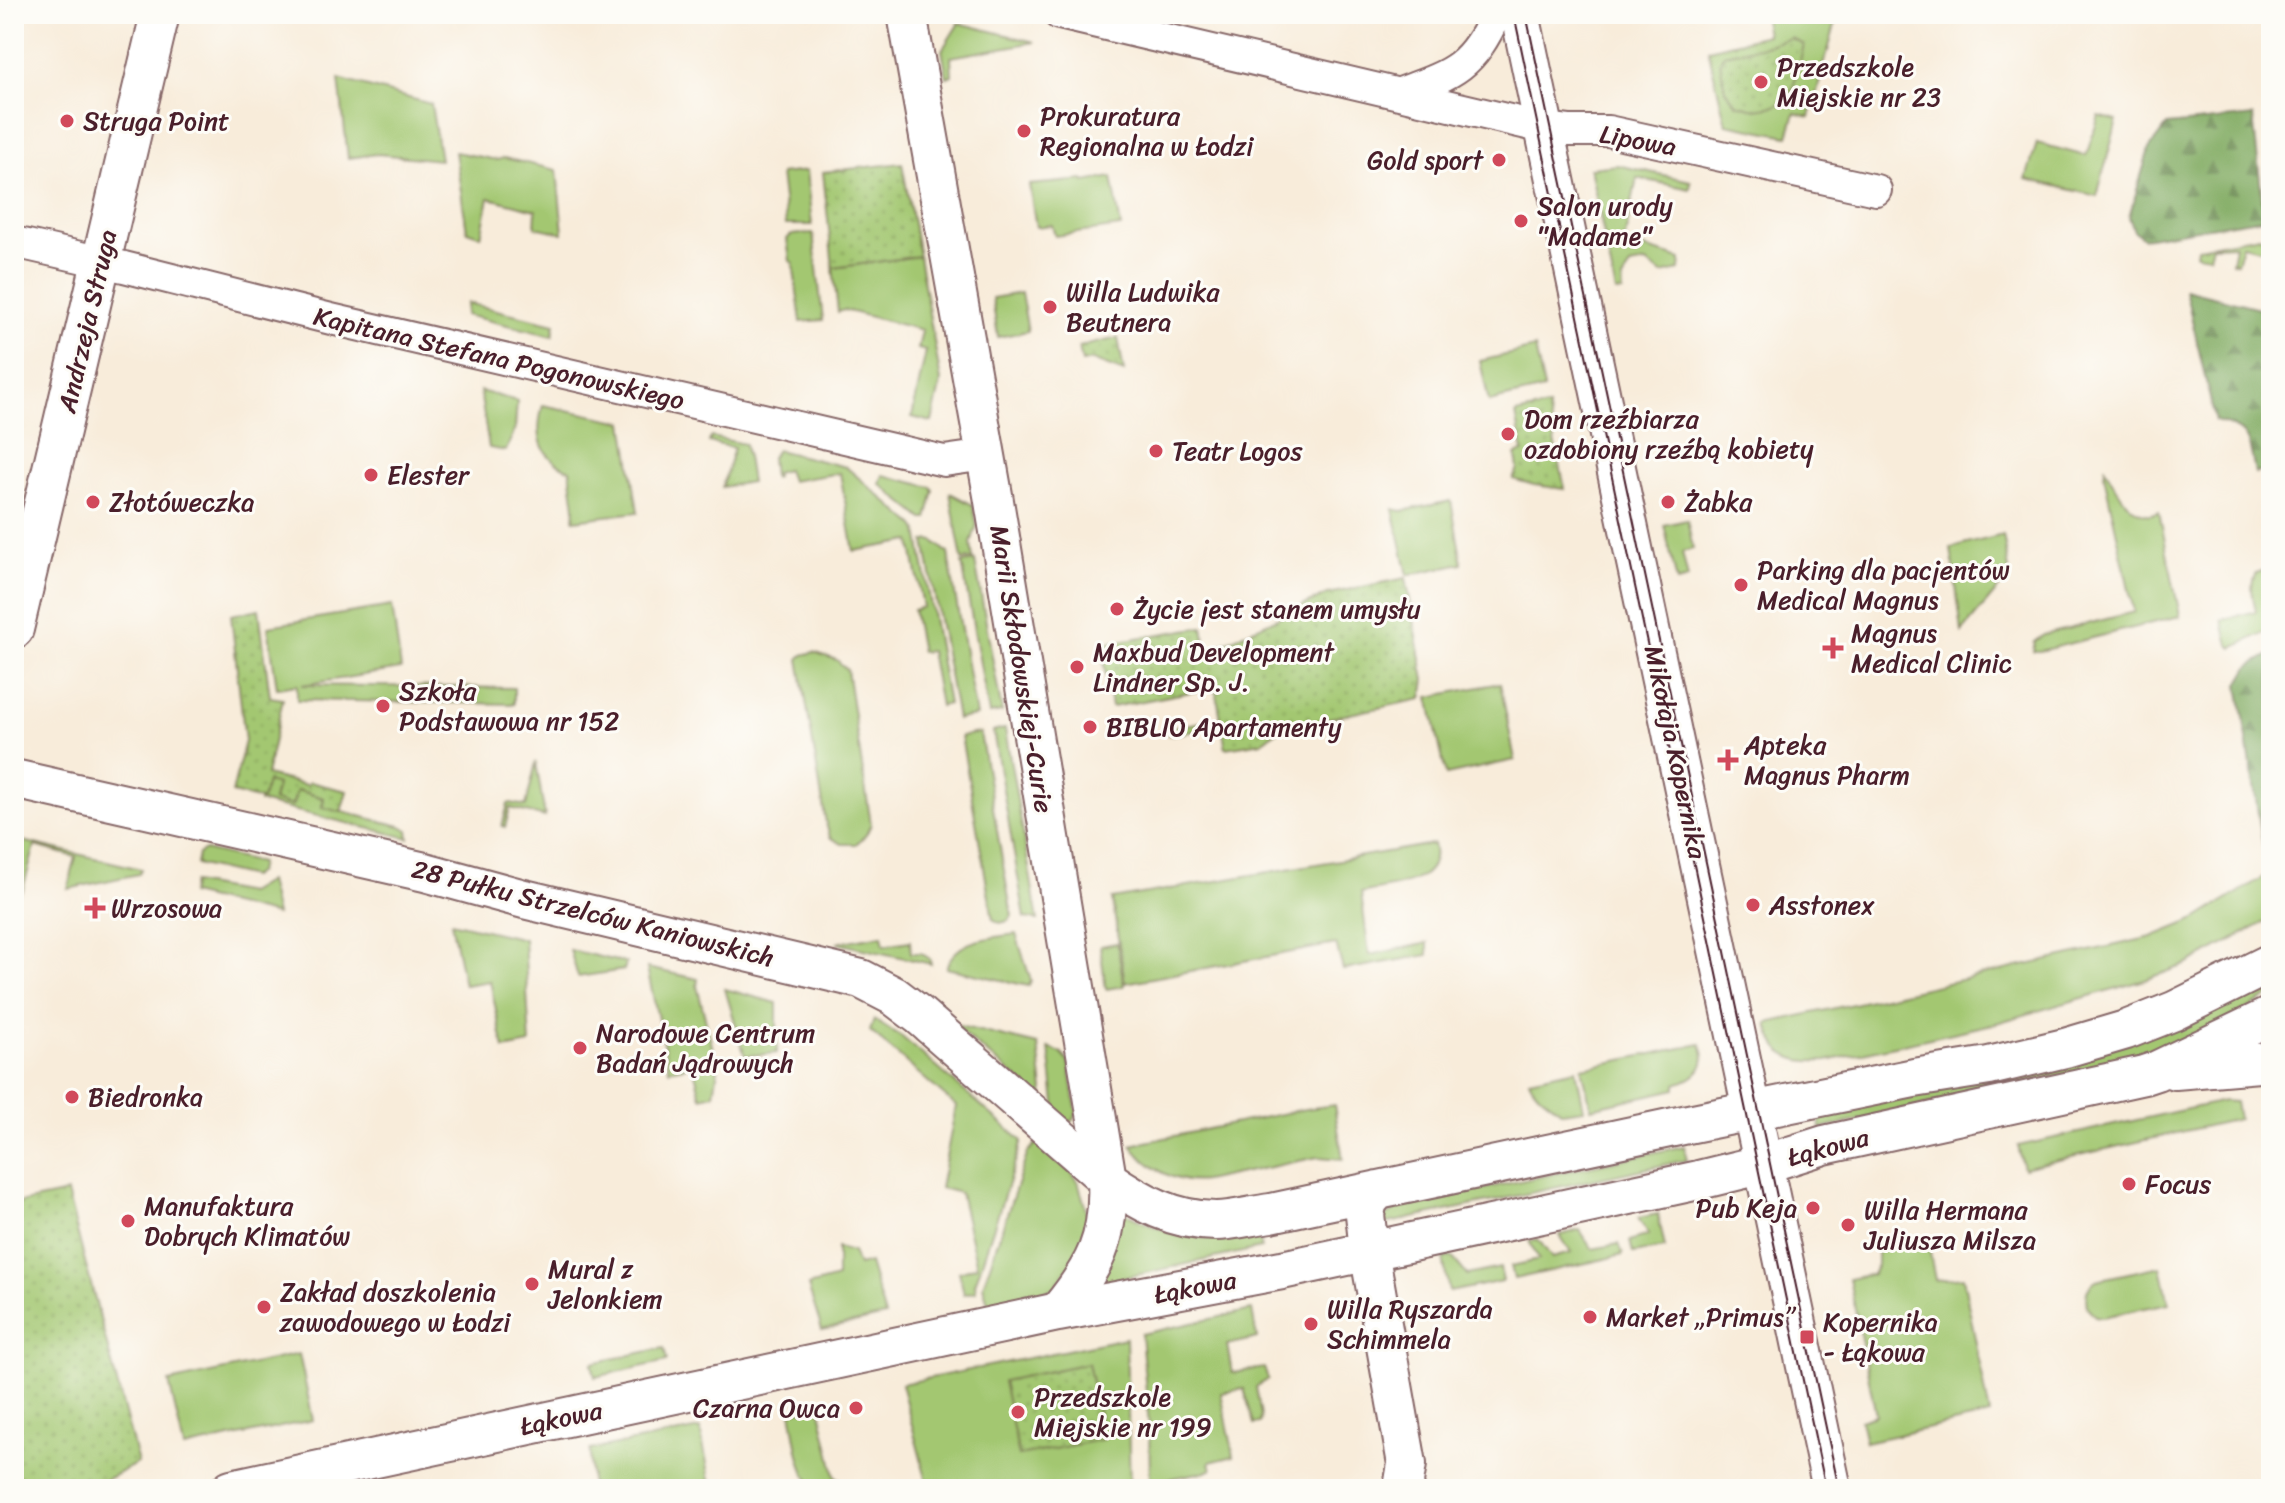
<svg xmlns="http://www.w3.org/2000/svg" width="2285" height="1503" viewBox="0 0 2285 1503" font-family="Sriracha,sans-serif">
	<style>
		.grass { fill: #a3c771; stroke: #76734e; stroke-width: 2 }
		.forest { fill: url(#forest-firs); stroke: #666647; stroke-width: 2 }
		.park { fill: url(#park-dots); stroke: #76734e; stroke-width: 2 }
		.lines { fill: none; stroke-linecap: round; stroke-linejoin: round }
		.minor-casing { stroke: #876768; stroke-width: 34 }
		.tertiary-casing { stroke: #876768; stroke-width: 42 }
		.minor { stroke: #fff; stroke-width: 30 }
		.tertiary { stroke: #fff; stroke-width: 38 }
		.tram { stroke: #4a1f2b; stroke-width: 2 }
		.poi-dot { fill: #d1495b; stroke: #fdfcf7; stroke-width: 3 }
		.labels { text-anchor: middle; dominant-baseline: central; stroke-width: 6; stroke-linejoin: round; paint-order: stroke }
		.poi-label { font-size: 26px; fill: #4a1f2b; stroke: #fdfcf7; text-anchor: start }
		.street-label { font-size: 26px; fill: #4a1f2b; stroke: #fdfcf7 }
	</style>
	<defs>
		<pattern id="forest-firs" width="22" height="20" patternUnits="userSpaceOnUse" patternTransform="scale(2)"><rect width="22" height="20" fill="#82ac63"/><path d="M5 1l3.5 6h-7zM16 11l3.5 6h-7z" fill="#6c8b52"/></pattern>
		<pattern id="park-dots" width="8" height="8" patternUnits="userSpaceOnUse" patternTransform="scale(2)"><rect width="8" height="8" fill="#a3c771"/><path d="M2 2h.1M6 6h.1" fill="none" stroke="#8eaa62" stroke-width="1.8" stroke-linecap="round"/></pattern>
	</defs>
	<rect width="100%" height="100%" fill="#fdfcf7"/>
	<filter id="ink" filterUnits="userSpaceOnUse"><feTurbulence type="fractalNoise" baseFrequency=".0125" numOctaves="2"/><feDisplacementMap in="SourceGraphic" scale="16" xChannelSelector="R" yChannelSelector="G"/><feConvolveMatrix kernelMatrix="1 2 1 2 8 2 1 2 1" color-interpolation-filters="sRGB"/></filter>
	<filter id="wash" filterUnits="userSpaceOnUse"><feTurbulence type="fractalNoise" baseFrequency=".006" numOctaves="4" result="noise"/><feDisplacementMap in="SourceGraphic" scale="32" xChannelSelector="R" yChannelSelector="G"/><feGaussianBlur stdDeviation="1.8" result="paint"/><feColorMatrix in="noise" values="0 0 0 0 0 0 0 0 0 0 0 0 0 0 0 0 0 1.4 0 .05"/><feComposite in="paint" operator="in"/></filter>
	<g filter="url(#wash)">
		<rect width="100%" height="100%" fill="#f8ecda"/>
		<path class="grass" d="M1763 14H1838L1810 117 1795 113 1788 136 1726 124 1708 49 1767 35Z
			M959 23 1035 42 951 57 952 75 947 77 942 50Z
			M339 79 431 104 440 160 377 154 348 158Z
			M2099 116 2117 121 2097 196 2026 179 2037 143 2086 156Z
			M455 152 497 160 504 158 557 170 563 233 535 227 536 210 489 198 481 236 467 231Z
			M1617 165 1691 181 1690 189 1637 178 1624 242 1681 259 1680 270 1662 274 1646 263 1630 266 1622 280 1623 292 1616 293 1590 168Z
			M806 171 812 225H786L780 174Z
			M1112 177 1121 227 1055 236 1052 225 1036 227 1029 185 1084 180 1085 182Z
			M813 233 823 320 801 322 793 262 790 261 787 239 791 235Z
			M2271 234V268H2267L2269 251 2242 245 2237 263 2232 262 2235 245 2212 246 2209 256 2196 254 2197 247Z
			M919 256 941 381 932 422 912 417 926 351 918 349 922 330 844 310 838 312 833 268Z
			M1021 293 1028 331 998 337 992 298Z
			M467 303 555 324 553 336 465 315Z
			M1535 348 1544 389 1489 402 1480 361Z
			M480 391 517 401 515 429 506 451 489 448Z
			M543 405 624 422 638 512 574 520 575 507 570 470C540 457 534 437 543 405Z
			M711 437 745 444 751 482 722 487 734 448 709 442Z
			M777 450 846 467 915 526 918 531 948 704 940 706 930 651 921 652 913 610 923 607 911 541 854 551 840 473 791 481 787 470 775 473 776 477 773 478 771 457Z
			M2105 468C2114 483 2126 511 2146 514 2150 515 2155 513 2159 512L2180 616 2040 651H2033L2035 641 2044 635 2134 612 2104 475Z
			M883 475 931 487 934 490 927 519H923L880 484Z
			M950 493 973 505 977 525 971 543 973 559 962 560Z
			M1451 501 1462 563 1408 575 1393 509 1402 511Z
			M1687 520 1693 549 1682 552 1688 579 1677 582 1664 525Z
			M2003 535 2010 575 1962 632 1951 548Z
			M929 540 934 541 948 553 976 716 957 719 925 542Z
			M975 561 1002 712 989 714 962 563Z
			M2271 568V629L2233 648 2229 644 2222 620 2256 611C2253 597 2249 586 2256 573Z
			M392 606 401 669 302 685 514 688V704L297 700V685L277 688 268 626Z
			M814 652 837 660 847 670 871 824 866 835 856 844H842L830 837 826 823 799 659 803 655Z
			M1500 683 1515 760 1446 775 1429 697Z
			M1005 729 1038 920 1025 918 993 731Z
			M980 733 1012 916 1008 921 1000 923 993 919 961 736Z
			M536 762 545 817 510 808 505 827 502 826 508 804 511 803 526 806Z
			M266 782 277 784 273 800 292 806 297 790 324 798 322 807 401 826 408 830 409 838 259 802V799H262Z
			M14 839 141 869 139 874 68 889 76 857 35 846 23 889 18 895 14 894Z
			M1433 844C1444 886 1387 886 1361 893L1369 955 1428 943V955L1343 970 1336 944 1125 983 1112 899Z
			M205 850 260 863 258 872 251 877 196 864 198 854Z
			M2271 872V919L2188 964 2145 980 1993 1024 1827 1061C1794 1063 1775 1058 1768 1023L2152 937 2196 919Z
			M268 881 276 915 190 894 193 883 248 893Z
			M451 922 524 939 530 1044 504 1049 490 981 464 985Z
			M1016 934 1031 981 1029 986 946 968C956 938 990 938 1016 934Z
			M882 935 884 945 910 941 911 953H921L930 959 931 964 837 943Z
			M1117 943 1124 986 1106 989 1100 946Z
			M570 950 626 963 624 970 578 977Z
			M647 968 698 979 697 986 718 1069 714 1094 701 1097 693 1065 669 1070Z
			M2271 979V995L2244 1011 2188 1038 2133 1058 1821 1129 1819 1117Z
			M725 989 777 1003V1053L745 1056Z
			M874 1020 902 1037 1022 1141 975 1284 976 1291 964 1294 959 1272 977 1266 960 1193 940 1188 956 1106 870 1031Z
			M951 1024 1038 1045 1044 1100Z
			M1701 1044C1710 1067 1696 1078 1676 1084V1089L1591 1108 1582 1068Z
			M1049 1048 1061 1053 1069 1062 1077 1113 1074 1120 1068 1122 1056 1113Z
			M1576 1069 1584 1109 1562 1112C1550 1102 1535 1095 1529 1079Z
			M2224 1101 2235 1102 2238 1119 2023 1168 2018 1146Z
			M1334 1105 1343 1159 1318 1157 1204 1181C1176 1185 1147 1167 1131 1145L1305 1109Z
			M1038 1142 1070 1171 1078 1181 1089 1220 1086 1244 1055 1287 1036 1296 989 1307 983 1285 1028 1152Z
			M1684 1146 1687 1160 1384 1224 1383 1218 1402 1206Z
			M1121 1211C1168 1237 1207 1242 1260 1239L1261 1248 1095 1284Z
			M1658 1214 1665 1248 1633 1253 1630 1241 1649 1235 1638 1218Z
			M1580 1230 1592 1249 1619 1244 1623 1255 1514 1279 1511 1266 1539 1260 1529 1241 1538 1239 1552 1258 1571 1253 1560 1235Z
			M1928 1242 1935 1280 1963 1277 1990 1415 1865 1442 1860 1420 1876 1415 1849 1279 1872 1274 1877 1265V1251Z
			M837 1248 853 1252 858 1266 869 1263 885 1316 822 1330 808 1286 837 1278Z
			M1452 1257 1467 1275 1500 1268 1503 1281 1449 1292 1443 1258Z
			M2161 1266 2169 1303 2103 1317 2095 1316 2087 1307C2085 1295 2086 1287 2096 1280Z
			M1252 1310 1257 1338 1227 1345 1232 1373 1264 1368 1268 1379 1256 1387 1261 1416 1260 1423 1254 1424 1244 1389 1221 1393 1234 1456 1210 1462 1212 1470 1150 1483 1149 1426 1141 1334Z
			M1126 1338 1130 1487 1126 1489H988L986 1482C966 1487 950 1489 929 1489L901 1384Z
			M664 1348 667 1361 595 1377 592 1363Z
			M299 1354 313 1420 184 1448 169 1382Z
			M819 1406 835 1476 842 1481 843 1489H817C798 1476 796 1434 791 1412Z
			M700 1429 712 1489H591L590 1450Z"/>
		<path class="forest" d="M2253 116 2264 218 2143 238 2134 231 2129 217 2149 149 2167 125Z
			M2185 289 2271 311V470L2255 473C2248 439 2251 430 2215 421Z
			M2271 654V865L2266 868 2239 684 2249 667Z"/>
		<path class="park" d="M1791 38 1804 45 1792 92 1785 101 1775 106 1755 109 1737 104 1725 90 1720 61 1724 54 1764 46Z
			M902 163 919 256 833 268 823 172Z
			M1118 338 1124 372 1092 360 1082 362 1079 347Z
			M1548 407 1565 489 1534 485 1513 479 1518 469 1516 455 1523 452 1516 414Z
			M1406 578 1425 680 1422 699 1282 728 1262 742 1226 748 1222 727 1168 735 1167 728 1221 719 1216 691 1201 690 1111 707 1101 644 1203 627 1207 651 1328 594Z
			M259 609 270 697 283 699 266 775 307 785 309 782 347 791 341 812 322 807 324 798 297 790 292 806 273 801 277 785 267 782 262 800 232 793 245 741 231 615Z
			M67 1193 138 1463 88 1489H22L14 1486V1204Z
			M1088 1363 1104 1439 1019 1456 1003 1381Z"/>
	</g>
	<g filter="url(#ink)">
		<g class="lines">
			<defs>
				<path id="minor" d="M1059 14 1544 128 1569 131H1608L1876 190
					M1400 93C1454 73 1471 68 1496 14
					M14 242 124 267 331 319 944 461 986 455"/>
				<path id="tertiary" d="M907 14 993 495 1107 1179C1110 1239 1095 1267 1058 1312
					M1520 14 1832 1489
					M14 629 160 14
					M14 779 425 872 524 899 861 979 894 996 919 1015 1107 1179C1140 1202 1174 1221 1216 1221 1234 1221 1253 1215 1271 1213L1688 1124 1914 1078 1989 1066 2065 1048 2126 1030 2174 1011 2271 963
					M2175 1070 2271 1062
					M1378 1190 1368 1201 1365 1214 1369 1251 1407 1464 1404 1482 1405 1489
					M231 1489 1058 1312 1282 1270 1699 1180 1764 1164 1824 1145 2144 1075 2156 1071 2271 1016"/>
			</defs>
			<use href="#minor" class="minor-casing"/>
			<use href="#tertiary" class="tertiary-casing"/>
			<use href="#minor" class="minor"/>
			<use href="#tertiary" class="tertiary"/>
			<path class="tram" d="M1514 14 1826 1489
				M1526 14 1839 1489"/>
		</g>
	</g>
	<g class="poi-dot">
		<circle cx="1761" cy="82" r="8"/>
		<circle cx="67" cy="121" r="8"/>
		<circle cx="1024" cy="131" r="8"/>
		<circle cx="1499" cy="160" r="8"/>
		<circle cx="1521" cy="221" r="8"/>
		<circle cx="1050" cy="307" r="8"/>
		<circle cx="1508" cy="434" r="8"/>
		<circle cx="1156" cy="451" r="8"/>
		<circle cx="371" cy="475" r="8"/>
		<circle cx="93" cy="502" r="8"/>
		<circle cx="1668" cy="502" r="8"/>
		<circle cx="1741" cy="585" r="8"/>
		<circle cx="1117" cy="609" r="8"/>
		<path d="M1829 636h8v8h8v8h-8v8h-8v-8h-8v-8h8z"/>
		<circle cx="1077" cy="667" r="8"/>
		<circle cx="383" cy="706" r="8"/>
		<circle cx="1090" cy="727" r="8"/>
		<path d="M1724 748h8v8h8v8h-8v8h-8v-8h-8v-8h8z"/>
		<circle cx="1753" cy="905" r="8"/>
		<path d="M91 896h8v8h8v8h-8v8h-8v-8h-8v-8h8z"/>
		<circle cx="580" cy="1048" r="8"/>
		<circle cx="72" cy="1097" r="8"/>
		<circle cx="2129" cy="1184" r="8"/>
		<circle cx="1813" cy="1208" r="8"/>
		<circle cx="128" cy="1221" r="8"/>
		<circle cx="1848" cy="1225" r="8"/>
		<circle cx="532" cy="1284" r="8"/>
		<circle cx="264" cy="1307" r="8"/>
		<circle cx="1590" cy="1317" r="8"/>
		<circle cx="1311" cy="1324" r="8"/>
		<rect x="1799" y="1329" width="16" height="16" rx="4"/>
		<circle cx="856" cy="1408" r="8"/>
		<circle cx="1018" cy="1412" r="8"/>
	</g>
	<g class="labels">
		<g class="poi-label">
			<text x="1777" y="67">Przedszkole<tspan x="1777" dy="30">Miejskie nr 23</tspan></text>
			<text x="1040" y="116">Prokuratura<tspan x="1040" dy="30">Regionalna w Łodzi</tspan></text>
			<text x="83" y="121">Struga Point</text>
			<text x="1483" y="160" text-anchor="end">Gold sport</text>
			<text x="1537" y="206">Salon urody<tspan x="1537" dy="30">"Madame"</tspan></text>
			<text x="1066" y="292">Willa Ludwika<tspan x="1066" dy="30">Beutnera</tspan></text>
			<text x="1524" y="419">Dom rzeźbiarza<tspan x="1524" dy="30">ozdobiony rzeźbą kobiety</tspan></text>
			<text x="1172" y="451">Teatr Logos</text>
			<text x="387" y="475">Elester</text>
			<text x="109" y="502">Złotóweczka</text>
			<text x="1684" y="502">Żabka</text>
			<text x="1757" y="570">Parking dla pacjentów<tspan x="1757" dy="30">Medical Magnus</tspan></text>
			<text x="1133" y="609">Życie jest stanem umysłu</text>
			<text x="1851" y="633">Magnus<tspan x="1851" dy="30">Medical Clinic</tspan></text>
			<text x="1093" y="652">Maxbud Development<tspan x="1093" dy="30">Lindner Sp. J.</tspan></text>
			<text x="399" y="691">Szkoła<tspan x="399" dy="30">Podstawowa nr 152</tspan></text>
			<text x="1106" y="727">BIBLIO Apartamenty</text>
			<text x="1744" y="745">Apteka<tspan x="1744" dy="30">Magnus Pharm</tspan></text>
			<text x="1769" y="905">Asstonex</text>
			<text x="111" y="908">Wrzosowa</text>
			<text x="596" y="1033">Narodowe Centrum<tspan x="596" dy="30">Badań Jądrowych</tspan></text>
			<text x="88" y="1097">Biedronka</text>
			<text x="2145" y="1184">Focus</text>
			<text x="144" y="1206">Manufaktura<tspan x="144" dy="30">Dobrych Klimatów</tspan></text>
			<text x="1797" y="1208" text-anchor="end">Pub Keja</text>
			<text x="1864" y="1210">Willa Hermana<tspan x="1864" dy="30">Juliusza Milsza</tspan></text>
			<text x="548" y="1269">Mural z<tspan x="548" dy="30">Jelonkiem</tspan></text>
			<text x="280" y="1292">Zakład doszkolenia<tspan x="280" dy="30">zawodowego w Łodzi</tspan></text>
			<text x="1327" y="1309">Willa Ryszarda<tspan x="1327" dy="30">Schimmela</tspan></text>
			<text x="1606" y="1317">Market „Primus”</text>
			<text x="1823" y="1322">Kopernika<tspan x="1823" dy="30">- Łąkowa</tspan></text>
			<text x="1034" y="1397">Przedszkole<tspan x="1034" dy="30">Miejskie nr 199</tspan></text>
			<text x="840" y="1408" text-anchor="end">Czarna Owca</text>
		</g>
		<g class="street-label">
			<text transform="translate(1638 140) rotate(10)">Lipowa</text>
			<text transform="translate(87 321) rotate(-77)">Andrzeja Struga</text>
			<text transform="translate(499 358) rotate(13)">Kapitana Stefana Pogonowskiego</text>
			<text transform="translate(1022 669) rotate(81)">Marii Skłodowskiej-Curie</text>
			<text transform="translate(1676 752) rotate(78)">Mikołaja Kopernika</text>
			<text transform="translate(593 913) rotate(14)">28 Pułku Strzelców Kaniowskich</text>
			<text transform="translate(1828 1147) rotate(-15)">Łąkowa</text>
			<text transform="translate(1195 1287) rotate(-11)">Łąkowa</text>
			<text transform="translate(561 1418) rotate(-12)">Łąkowa</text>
		</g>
	</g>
	<rect width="2285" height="1503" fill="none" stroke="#fdfcf7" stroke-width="48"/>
</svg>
